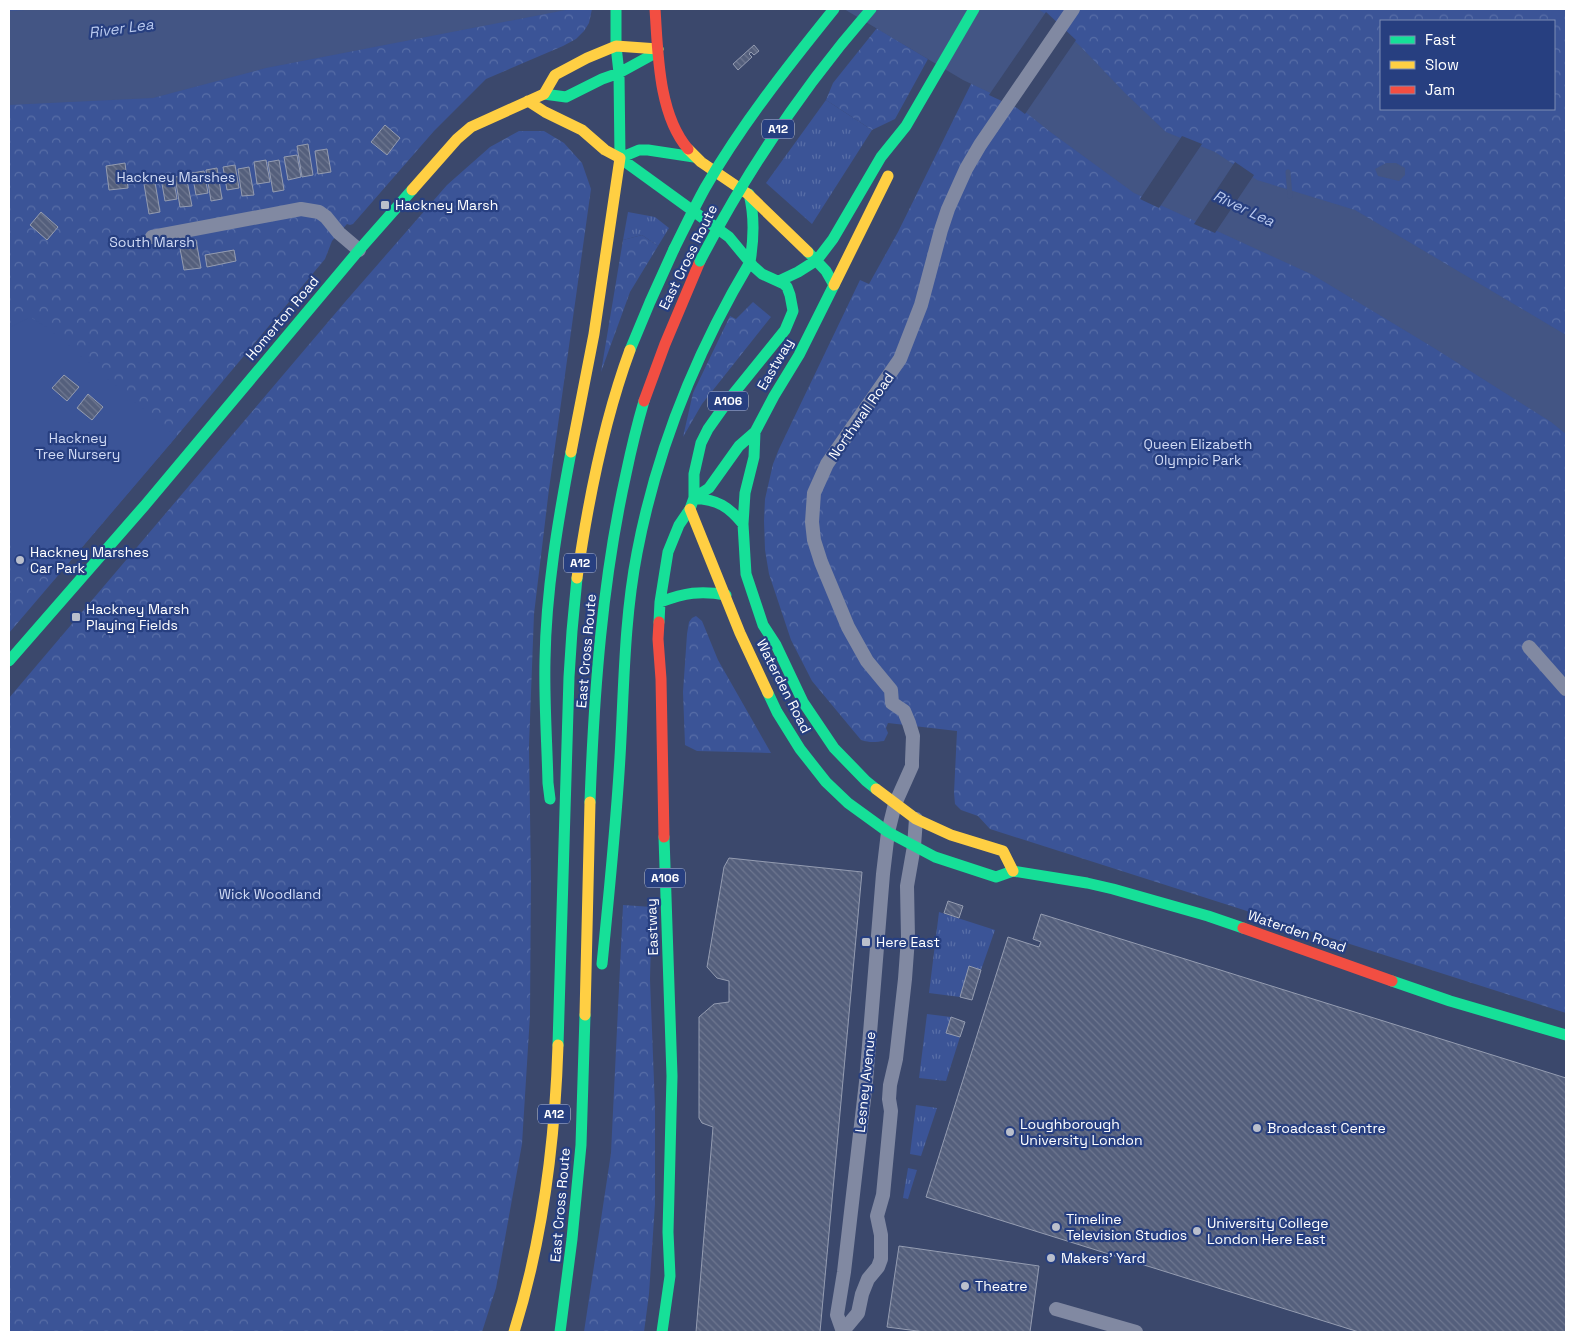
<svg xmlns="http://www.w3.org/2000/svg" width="1575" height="1341" viewBox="0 0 1575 1341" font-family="'Space Grotesk',sans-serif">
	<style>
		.grass { fill: url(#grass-tufts) }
		.forest { fill: url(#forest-crowns); fill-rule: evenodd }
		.garden { fill: #3b5497 }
		.water { fill: #435584 }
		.pier { fill: #3b486c }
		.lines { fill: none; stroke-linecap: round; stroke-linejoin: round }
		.stream { stroke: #435584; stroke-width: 5 }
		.building { fill: url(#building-back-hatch); stroke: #949cb1 }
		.street { stroke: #8189a2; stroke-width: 14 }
		.fast { stroke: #16e098; stroke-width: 11 }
		.slow { stroke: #ffcf43; stroke-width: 11 }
		.jam { stroke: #f24e42; stroke-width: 11 }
		.fast-bridge { stroke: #16e098; stroke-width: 11 }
		.poi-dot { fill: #babfcc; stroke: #273f80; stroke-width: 2 }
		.labels { text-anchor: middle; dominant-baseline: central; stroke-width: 4.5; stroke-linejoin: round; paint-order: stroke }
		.shield { fill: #273f80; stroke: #bec5d9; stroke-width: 1 }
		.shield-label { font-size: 12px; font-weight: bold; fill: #fff }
		.park-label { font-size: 14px; fill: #d1dbf5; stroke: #273f80 }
		.poi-label { font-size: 14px; fill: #fff; stroke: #273f80; text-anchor: start }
		.street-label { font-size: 14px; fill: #fff; stroke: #273f80 }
		.water-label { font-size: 15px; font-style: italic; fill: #b9c9ee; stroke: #273f80 }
	</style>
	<defs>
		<pattern id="grass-tufts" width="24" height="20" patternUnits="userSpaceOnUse" patternTransform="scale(1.25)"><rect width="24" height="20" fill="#3b5497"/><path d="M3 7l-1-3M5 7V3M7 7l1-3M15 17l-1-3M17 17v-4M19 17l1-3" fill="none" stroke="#586ea7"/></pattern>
		<pattern id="forest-crowns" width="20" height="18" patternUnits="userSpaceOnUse" patternTransform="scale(1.25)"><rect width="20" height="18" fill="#3b5497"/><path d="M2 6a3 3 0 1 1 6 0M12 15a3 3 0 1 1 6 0" fill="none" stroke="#586ea7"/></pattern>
		<pattern id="building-back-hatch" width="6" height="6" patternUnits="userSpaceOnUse" patternTransform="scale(1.25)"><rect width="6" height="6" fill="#545f7c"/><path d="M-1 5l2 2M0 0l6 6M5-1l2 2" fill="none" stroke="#6e7790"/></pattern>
	</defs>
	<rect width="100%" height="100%" fill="#3b486c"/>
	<path class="grass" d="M826 100 872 130 812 224 766 183Z
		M628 212 655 217 669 228 658 246 642 235 623 240Z
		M939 912 995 930 981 970 969 966 960 997 929 993Z
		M927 1014 951 1017 947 1033 960 1037 946 1081 919 1078Z
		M916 1105 937 1108 921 1156 910 1154Z
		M908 1168 917 1170 908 1199 903 1198Z"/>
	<path class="forest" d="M9 9H592L589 23 584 31 576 39 563 46 486 79 434 131 353 224 350 225 347 224 332 241 325 259 176 437 9 633Z
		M1008 9H1566V1013L990 829 978 816 961 810 955 804 954 793 957 731 888 723 886 728 888 733 884 741C876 742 870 743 861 740L812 681 791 640 769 574 765 550 764 521 765 499 773 464 779 449 860 280 869 284 898 232ZM1381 21H1554V109H1381Z
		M877 28 928 59 895 119 872 130 826 100 833 83Z
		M519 131H544L564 143 582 163 591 189 549 489 534 614 529 746 531 878 530 1015 522 1144 496 1288 482 1332H9V698L345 302 447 185 490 147Z
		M642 235 658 246 630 292 601 372 623 240Z
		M753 302 771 317 702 404 683 437 693 393 730 316 736 319Z
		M696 616 702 621 718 660 771 753 697 751 685 745 683 692 687 634 689 622 692 618Z
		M623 905 652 907 650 979 655 1107V1204L649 1294 644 1332H584L611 1153Z"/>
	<path class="garden" d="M30 317 48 328 176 437 54 580 9 540V328Z"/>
	<path class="water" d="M42 9H571L266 68 153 98 9 105V11Z
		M844 9H1038L1047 15 1081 47 1125 93 1166 132 1215 152 1257 180 1355 210 1566 335V434L1551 422 1434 348 1313 275 1134 193 1049 131 1018 106 963 80Z
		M1386 163H1396L1405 168V175L1399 181 1378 176 1375 169Z"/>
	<path class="pier" d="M1046 12 1076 40 1025 114 1017 108 989 95Z
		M1182 136 1202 144 1159 208 1140 199Z
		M1235 162 1254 175 1215 233 1194 224Z"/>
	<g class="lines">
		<path class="stream" d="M1288 172 1290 196"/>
	</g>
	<path class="building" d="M754 45 759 51 754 55 751 52 749 54 752 57 738 70 733 64Z
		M385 125 400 138 387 155 371 142Z
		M308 144 313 175 302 177 297 146Z
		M327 149 331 172 318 174 315 151Z
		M297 155 301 177 288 180 284 157Z
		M266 160 270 182 257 184 254 162Z
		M279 160 284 190 273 192 268 162Z
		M125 163 128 188 109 190 106 166Z
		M235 165 239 188 227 190 223 167Z
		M249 167 254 195 242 196 238 169Z
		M217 168 222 199 211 201 206 170Z
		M204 171 208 193 196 195 192 173Z
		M186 175 192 206 180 207 175 177Z
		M173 176 177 199 165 201 161 178Z
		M155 182 160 212 149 214 144 184Z
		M41 212 58 227 47 240 30 225Z
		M196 240 201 268 184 270 179 243Z
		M234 250 236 261 207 267 205 255Z
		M64 375 79 387 67 401 52 388Z
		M88 394 103 407 92 420 77 408Z
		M729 858 862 872 820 1332H696L713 1127 702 1123 699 1118V1017L714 1004 729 1002V981L717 978 707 967 724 867Z
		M948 901 963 906 959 918 944 913Z
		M1041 914 1566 1078V1332H1359L926 1197 1008 937 1039 947 1041 942 1033 939Z
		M969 966 981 970 972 1000 960 997Z
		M951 1017 965 1022 960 1037 946 1033Z
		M899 1246 1039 1266 1030 1332H925L887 1327Z"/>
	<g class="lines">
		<path class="street" d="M152 237 301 209 319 212 326 217 339 233 359 250
			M1529 647 1566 689
			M1056 1309 1136 1332
			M843 1331 858 1313 862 1294 868 1279 878 1267 881 1259V1235L877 1216 883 1195 891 1111 889 1099 890 1085 896 1059 905 979 908 938 907 886 914 846 916 819
			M843 1332 837 1315 844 1272 866 1082 883 874 888 832 895 804 912 766V761L913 736 909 723 904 711 892 703 891 690 867 661 848 627 821 562 814 540 812 522 814 493 827 464 900 359 921 305 941 230 948 209 966 169 980 145 1073 9"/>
		<path class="fast" d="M616 9V46L619 73 620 158
			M544 94 566 97 602 79 619 73 650 56 658 49
			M620 158 729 237 753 266 762 274 784 284 787 287 790 295 793 311 785 330 730 398 708 429 701 443 694 474V498L690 509 679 525 668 552 660 602 659 622
			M620 158 639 150H648L694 157
			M749 194C755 217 754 238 750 262
			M817 260 833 239 881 157 906 126 974 9
			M779 281 798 272 817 260
			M630 350 650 302 674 249
			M755 432 754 457 745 493 743 524 746 574 763 625 776 645 803 702 834 748 866 781 876 789
			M694 498C718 500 728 506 743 524
			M694 498 709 488 739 446 755 432 774 396 799 355 834 285 826 271 808 252
			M660 602C685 593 700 590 726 595
			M9 661 146 504 359 250 412 190
			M768 693 777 712 800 749 826 782 848 803 888 832 935 857 996 877 1013 871 1087 883 1113 889 1208 916 1243 928
			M550 799 548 783C547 742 544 701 545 660 546 591 558 520 571 452
			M590 802C594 692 602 582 626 474 631 450 637 425 644 401
			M602 964C609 895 616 826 620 757 624 689 624 620 637 553 657 448 695 354 750 262
			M1392 981 1450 1001 1566 1035
			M558 1045 569 677 572 631 577 578
			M560 1332 572 1239 581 1145 585 1015
			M662 1332 670 1276 668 1232 672 1076 664 837"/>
		<path class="slow" d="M528 101 545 112 582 130 605 150 620 158
			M688 149 701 162 748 194 808 252
			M412 190 457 139 471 127 544 94 555 75 587 58 616 46 658 49
			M834 285 888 176
			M571 452 594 334 620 158
			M690 509 740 633 768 693
			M577 578C588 501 603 423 630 350
			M876 789 916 819 951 835 1003 851 1013 871
			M585 1015 590 802
			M514 1332C543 1239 555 1142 558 1045"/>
		<path class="jam" d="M655 9C658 52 658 114 688 149
			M644 401 665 344 700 261
			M659 622 658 639 661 679 664 837
			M1243 928 1392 981"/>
		<path class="fast-bridge" d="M674 249C684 229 694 208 705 188 742 124 788 66 834 9
			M700 261C748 169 803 87 871 9"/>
	</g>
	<g class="poi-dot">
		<rect x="380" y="200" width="10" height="10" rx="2.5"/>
		<circle cx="20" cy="560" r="5"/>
		<rect x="71" y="612" width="10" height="10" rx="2.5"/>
		<rect x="861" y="937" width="10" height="10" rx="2.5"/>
		<circle cx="1257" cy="1128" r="5"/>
		<circle cx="1010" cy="1132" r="5"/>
		<circle cx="1056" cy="1227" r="5"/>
		<circle cx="1197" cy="1231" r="5"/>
		<circle cx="1051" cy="1258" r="5"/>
		<circle cx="965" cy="1286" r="5"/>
	</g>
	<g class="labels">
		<g class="shield">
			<rect x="762" y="119.5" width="32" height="19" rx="4"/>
			<rect x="708" y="391.5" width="40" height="19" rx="4"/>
			<rect x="564" y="553.5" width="32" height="19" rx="4"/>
			<rect x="645" y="868.5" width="40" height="19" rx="4"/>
			<rect x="538" y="1104.5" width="32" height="19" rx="4"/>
		</g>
		<g class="shield-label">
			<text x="778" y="129">A12</text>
			<text x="728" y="401">A106</text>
			<text x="580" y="563">A12</text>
			<text x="665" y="878">A106</text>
			<text x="554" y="1114">A12</text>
		</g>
		<g class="park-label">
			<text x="176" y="177">Hackney Marshes</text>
			<text x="152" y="242">South Marsh</text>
			<text x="78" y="438">Hackney<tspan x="78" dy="16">Tree Nursery</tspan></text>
			<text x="1198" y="444">Queen Elizabeth<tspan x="1198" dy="16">Olympic Park</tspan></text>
			<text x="270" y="894">Wick Woodland</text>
		</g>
		<g class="poi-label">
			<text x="395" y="205">Hackney Marsh</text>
			<text x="30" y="552">Hackney Marshes<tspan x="30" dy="16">Car Park</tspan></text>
			<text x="86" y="609">Hackney Marsh<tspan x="86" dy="16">Playing Fields</tspan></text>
			<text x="876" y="942">Here East</text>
			<text x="1020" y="1124">Loughborough<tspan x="1020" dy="16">University London</tspan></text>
			<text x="1267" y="1128">Broadcast Centre</text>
			<text x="1066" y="1219">Timeline<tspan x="1066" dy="16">Television Studios</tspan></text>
			<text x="1207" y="1223">University College<tspan x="1207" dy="16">London Here East</tspan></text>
			<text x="1061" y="1258">Makers' Yard</text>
			<text x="975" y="1286">Theatre</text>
		</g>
		<g class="street-label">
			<text transform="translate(688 257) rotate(-64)">East Cross Route</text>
			<text transform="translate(282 318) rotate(-50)">Homerton Road</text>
			<text transform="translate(775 364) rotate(-60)">Eastway</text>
			<text transform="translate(861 416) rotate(-55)">Northwall Road</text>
			<text transform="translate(586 651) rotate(-85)">East Cross Route</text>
			<text transform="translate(784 686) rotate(63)">Waterden Road</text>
			<text transform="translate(652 927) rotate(-92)">Eastway</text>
			<text transform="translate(1297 931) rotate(19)">Waterden Road</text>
			<text transform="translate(865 1082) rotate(-84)">Lesney Avenue</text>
			<text transform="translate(560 1205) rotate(-85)">East Cross Route</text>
		</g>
		<g class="water-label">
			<text transform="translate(121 28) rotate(-8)">River Lea</text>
			<text transform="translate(1244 208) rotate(25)">River Lea</text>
		</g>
	</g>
	<rect width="1575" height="1341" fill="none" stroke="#ffffff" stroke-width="20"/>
	<rect x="1380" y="20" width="175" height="90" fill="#273f80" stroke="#7d8cb3"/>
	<rect x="1390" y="36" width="25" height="8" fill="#16e098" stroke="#7d8cb3"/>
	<text x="1425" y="45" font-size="15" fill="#ffffff">Fast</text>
	<rect x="1390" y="61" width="25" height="8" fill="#ffcf43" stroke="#7d8cb3"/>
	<text x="1425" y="70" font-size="15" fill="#ffffff">Slow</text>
	<rect x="1390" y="86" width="25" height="8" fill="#f24e42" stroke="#7d8cb3"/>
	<text x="1425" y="95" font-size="15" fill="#ffffff">Jam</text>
</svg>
